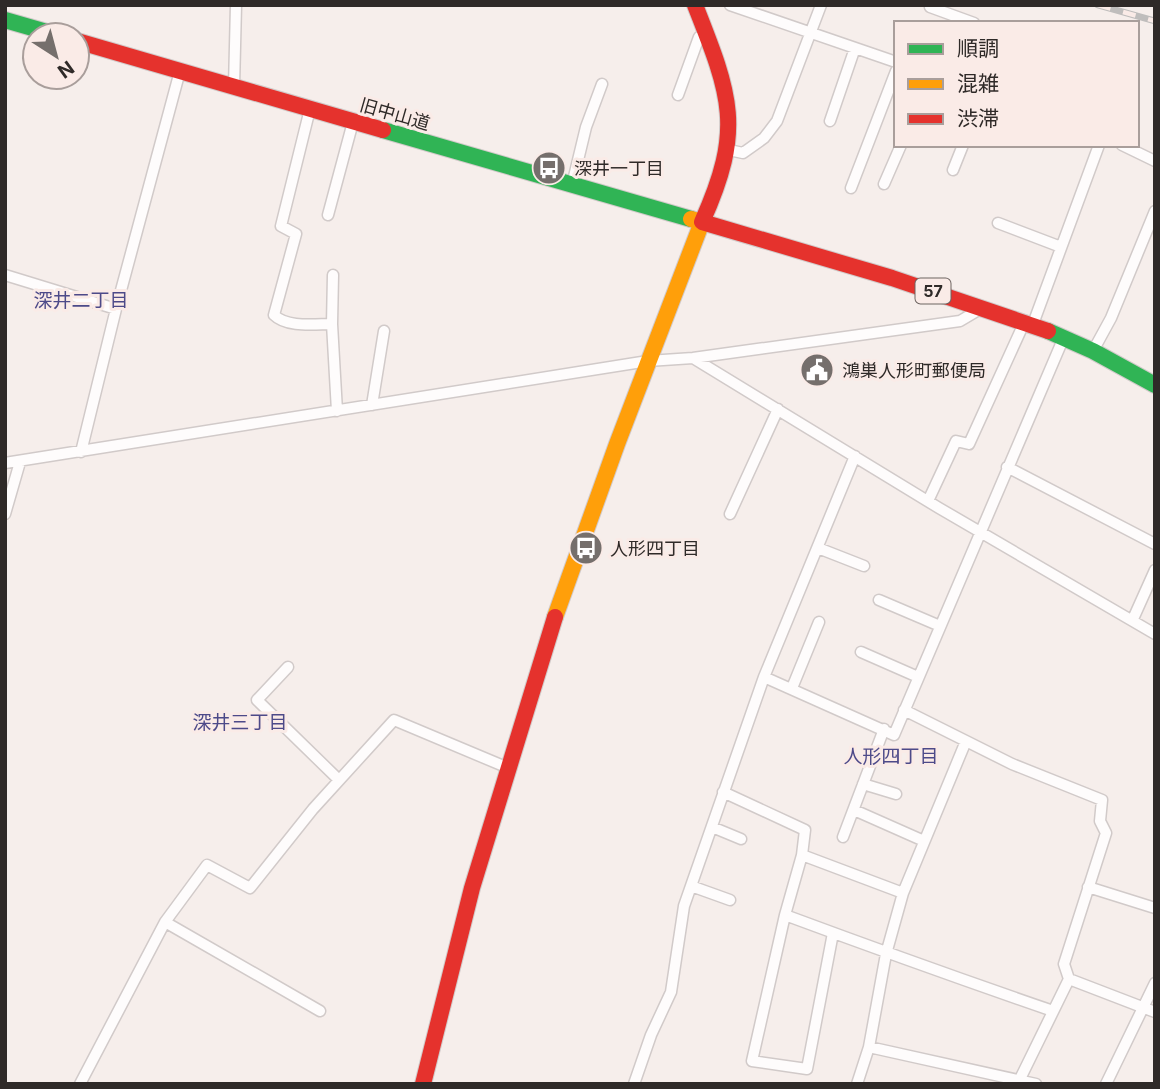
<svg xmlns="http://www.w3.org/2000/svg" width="1160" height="1089" viewBox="0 0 1160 1089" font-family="Inter,'Noto Sans JP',sans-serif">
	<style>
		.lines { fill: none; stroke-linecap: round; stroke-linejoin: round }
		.street-casing { stroke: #d1cac9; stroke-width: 13 }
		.fast-casing { stroke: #d1cac9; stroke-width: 18 }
		.slow-casing { stroke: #d1cac9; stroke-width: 18 }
		.jam-casing { stroke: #d1cac9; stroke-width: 18 }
		.street { stroke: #fefcfc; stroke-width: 10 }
		.fast { stroke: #30b455; stroke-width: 16 }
		.slow { stroke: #ff9f0a; stroke-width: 16 }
		.jam { stroke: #e5322d; stroke-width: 16 }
		.rail-casing { stroke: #bfbdbc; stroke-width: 7 }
		.rail { stroke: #faebe7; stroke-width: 4.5; stroke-dasharray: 13; stroke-linecap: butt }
		.labels { text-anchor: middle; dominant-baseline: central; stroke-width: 6; stroke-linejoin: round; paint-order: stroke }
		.shield { fill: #faebe7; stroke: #6c6461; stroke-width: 2 }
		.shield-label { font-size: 16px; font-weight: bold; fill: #2f2a28 }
		.street-label { font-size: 18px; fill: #2f2a28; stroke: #faebe7 }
		.poi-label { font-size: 18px; fill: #2f2a28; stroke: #faebe7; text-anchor: start }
		.neighbourhood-label { font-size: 19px; fill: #4d4a89; stroke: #faebe7 }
	</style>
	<rect width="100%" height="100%" fill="#f6eeeb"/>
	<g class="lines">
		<defs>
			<path id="street" d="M730 5 896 62
				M930 7 974 23
				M234 87 236 5
				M678 95 699 37 707 34
				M310 109 281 226 296 234 274 315C287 328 315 324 332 324
				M830 121 855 48
				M1122 145 1155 161
				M729 150 743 153 764 138 777 121 821 5
				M953 170 963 145
				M884 184 901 145
				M572 185 586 127 602 84
				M851 188 896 71
				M328 215 353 122
				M998 223 1061 247
				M5 275 116 309 81 452
				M333 275 332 324 337 411
				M116 309 180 71
				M1033 324 1099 145
				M1093 351 1111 318 1155 211
				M693 358 939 508 1155 634
				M372 405 384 331
				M5 463 648 361 693 358 960 321 982 308
				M1007 467 1155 544
				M928 501 956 441 969 444 1025 321
				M5 514 20 462
				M730 514 778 409
				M818 548 864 566
				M879 600 940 626
				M1133 619 1155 570
				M861 652 918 677
				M288 667 257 700 339 780
				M764 677 894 735 1064 337
				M792 688 819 622
				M904 710 1012 764 1102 800 1100 821 1106 833 1064 964 1069 979 1020 1079
				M863 784 896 794
				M723 792 805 830 802 855 785 915
				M854 810 924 841
				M712 827 741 839
				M843 837 884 729
				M802 855 903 893
				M691 886 730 900
				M1088 887 1155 908
				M165 922 320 1011
				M833 933 807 1069 752 1061 785 915C874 948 963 980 1053 1011
				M1069 979 1155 1012
				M869 1047 886 954 903 893 966 741
				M80 1084 165 922 207 865 250 888 313 809 394 720 506 767
				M634 1084 651 1035 671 992 684 906 764 677 855 456
				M857 1084 869 1047 1036 1084
				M1106 1084 1155 983"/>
			<path id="fast" d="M5 20 57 35
				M383 130 691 219
				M1048 331 1093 351 1155 385"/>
			<path id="slow" d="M555 617 617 444 702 222 691 219"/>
			<path id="jam" d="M695 5C731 96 744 129 702 222L892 278 1048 331
				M77 41 383 130
				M423 1084 472 888 555 617"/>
		</defs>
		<use href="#street" class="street-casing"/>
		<use href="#fast" class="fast-casing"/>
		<use href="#slow" class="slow-casing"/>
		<use href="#jam" class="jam-casing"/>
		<use href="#street" class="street"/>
		<use href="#fast" class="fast"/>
		<use href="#slow" class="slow"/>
		<use href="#jam" class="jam"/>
		<defs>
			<path id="rail" d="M1098 5 1155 21"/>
		</defs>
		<use href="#rail" class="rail-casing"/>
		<use href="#rail" class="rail"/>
	</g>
	<defs>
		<symbol id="bus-disc" viewBox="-11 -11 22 22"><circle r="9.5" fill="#756f6c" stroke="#faebe7"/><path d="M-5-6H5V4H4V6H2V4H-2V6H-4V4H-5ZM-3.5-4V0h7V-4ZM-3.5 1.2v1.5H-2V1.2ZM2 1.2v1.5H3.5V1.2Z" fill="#fff"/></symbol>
		<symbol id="civic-disc" viewBox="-11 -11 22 22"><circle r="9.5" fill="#756f6c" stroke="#faebe7"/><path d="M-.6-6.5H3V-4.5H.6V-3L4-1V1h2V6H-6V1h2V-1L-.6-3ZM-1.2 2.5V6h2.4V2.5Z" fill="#fff"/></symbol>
	</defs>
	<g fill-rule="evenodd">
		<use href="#bus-disc" x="530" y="149" width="38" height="38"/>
		<use href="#civic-disc" x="798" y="351" width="38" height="38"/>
		<use href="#bus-disc" x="567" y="529" width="38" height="38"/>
	</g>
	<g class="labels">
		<rect class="shield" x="915.5" y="278.5" width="35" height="25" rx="5"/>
		<g class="shield-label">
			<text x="933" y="291">57</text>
		</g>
		<g class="street-label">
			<text transform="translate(395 114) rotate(16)">旧中山道</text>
		</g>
		<g class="poi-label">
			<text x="574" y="168">深井一丁目</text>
			<text x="842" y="370">鴻巣人形町郵便局</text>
			<text x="610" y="548">人形四丁目</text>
		</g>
		<g class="neighbourhood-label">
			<text x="81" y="300">深井二丁目</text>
			<text x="240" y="722">深井三丁目</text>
			<text x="891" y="756">人形四丁目</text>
		</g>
	</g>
	<rect width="1160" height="1089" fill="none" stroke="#2f2a28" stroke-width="14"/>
	<rect x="894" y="21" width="245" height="126" fill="#faebe7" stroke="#a99e9b" stroke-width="2"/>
	<rect x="908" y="44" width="35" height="10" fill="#30b455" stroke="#a99e9b" stroke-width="2"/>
	<text x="957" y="56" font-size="21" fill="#2f2a28">順調</text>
	<rect x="908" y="79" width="35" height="10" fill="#ff9f0a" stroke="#a99e9b" stroke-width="2"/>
	<text x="957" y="91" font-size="21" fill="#2f2a28">混雑</text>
	<rect x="908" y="114" width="35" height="10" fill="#e5322d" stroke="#a99e9b" stroke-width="2"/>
	<text x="957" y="126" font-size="21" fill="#2f2a28">渋滞</text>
	<g transform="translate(56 56) rotate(144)"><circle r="33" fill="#faebe7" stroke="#a99e9b" stroke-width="2"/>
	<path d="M0-5L12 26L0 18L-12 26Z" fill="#756f6c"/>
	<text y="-10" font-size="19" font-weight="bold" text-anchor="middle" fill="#2f2a28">N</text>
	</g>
</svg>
